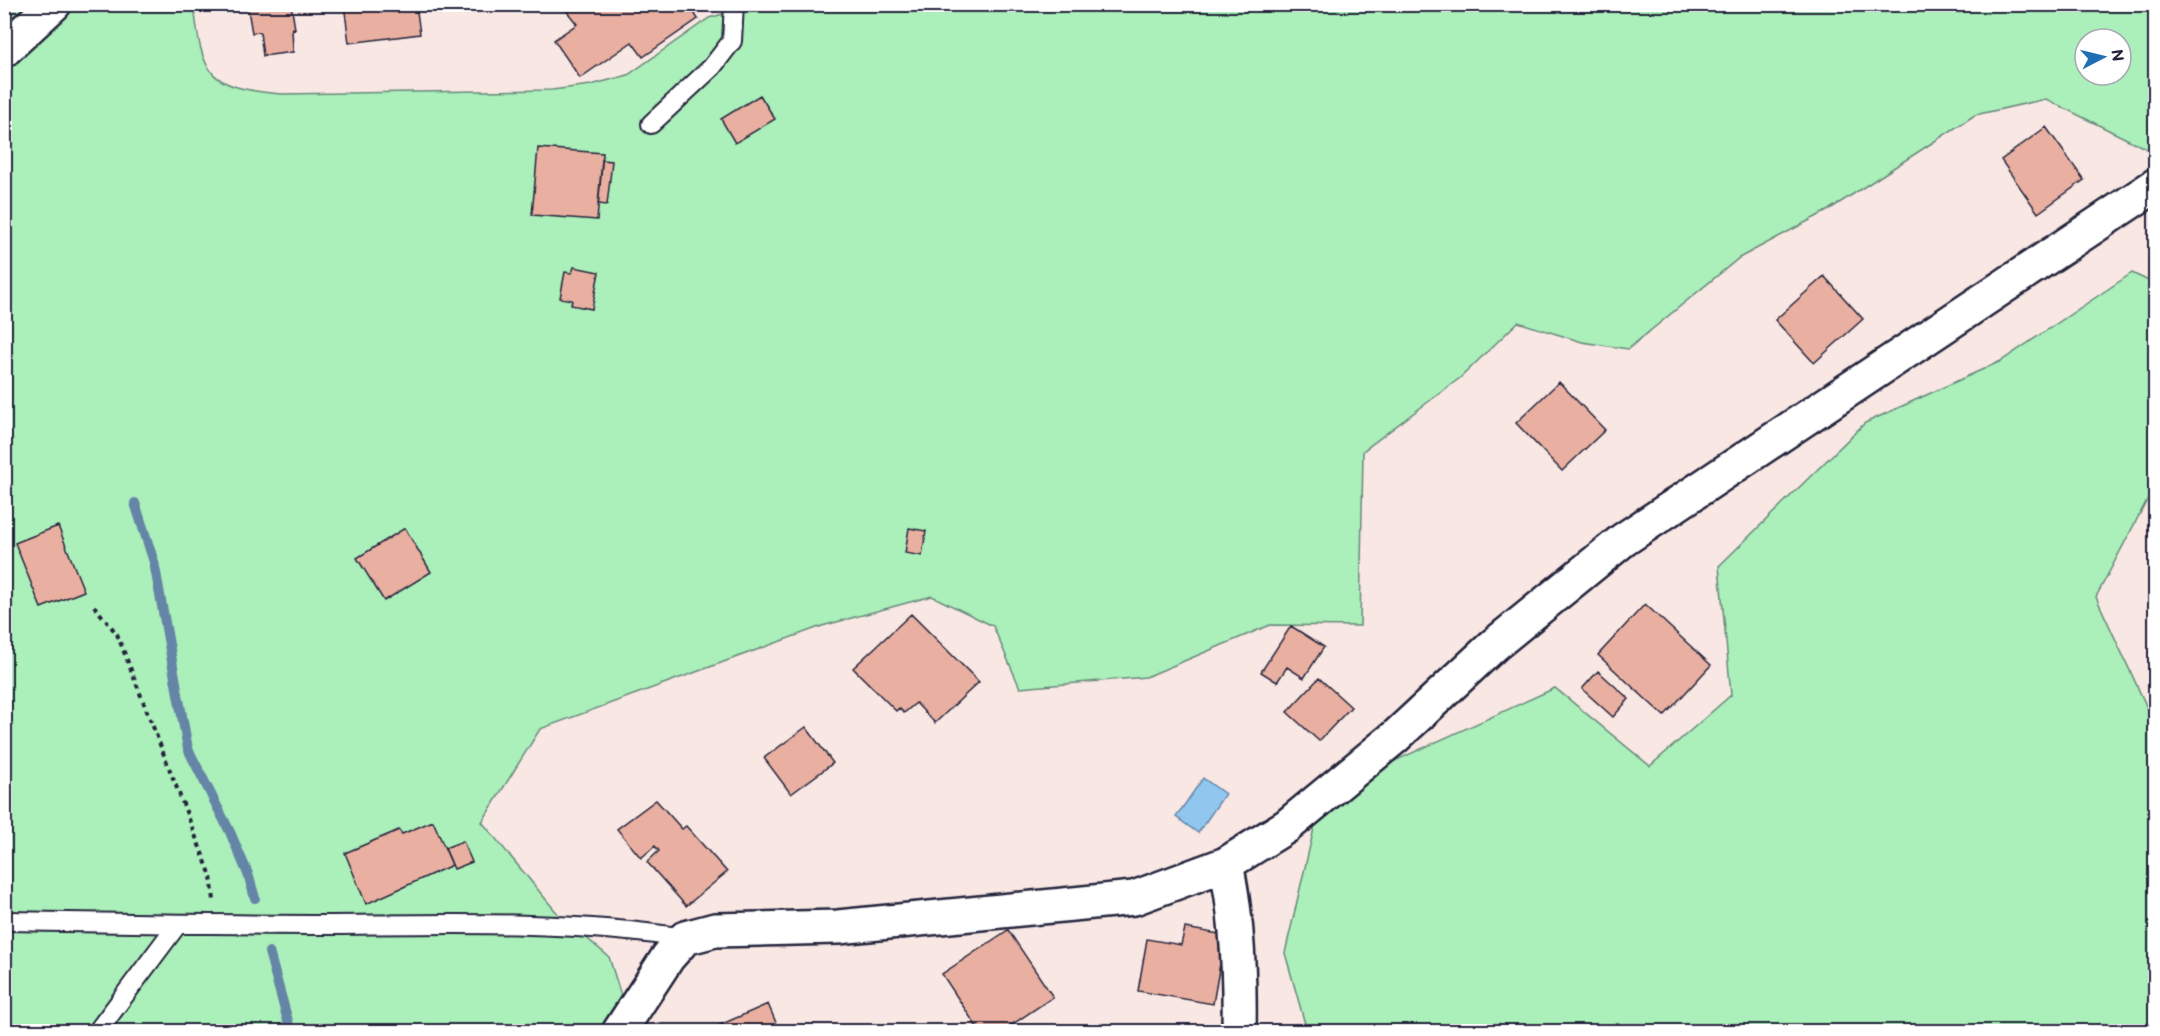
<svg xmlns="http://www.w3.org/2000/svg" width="2160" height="1036" viewBox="0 0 2160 1036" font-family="'Balsamiq Sans',sans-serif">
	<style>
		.grass { fill: #abefba; stroke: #66887a; stroke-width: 1.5; fill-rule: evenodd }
		.water { fill: #91c7ef; stroke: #6585a7; stroke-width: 1.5 }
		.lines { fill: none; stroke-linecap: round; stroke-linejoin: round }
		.stream { stroke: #6585a7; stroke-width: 10 }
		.building { fill: #e9b0a1; stroke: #22223b; stroke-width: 1.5 }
		.lane-casing { stroke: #22223b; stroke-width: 22 }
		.street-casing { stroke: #22223b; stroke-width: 38 }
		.path { stroke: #22223b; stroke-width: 4; stroke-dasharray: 4.5 4.5; stroke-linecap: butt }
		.lane { stroke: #fff; stroke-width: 18 }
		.street { stroke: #fff; stroke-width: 33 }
	</style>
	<rect width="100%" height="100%" fill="#f8e7e3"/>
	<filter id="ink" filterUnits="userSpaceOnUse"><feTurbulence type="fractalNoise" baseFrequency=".0167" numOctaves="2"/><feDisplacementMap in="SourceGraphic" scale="12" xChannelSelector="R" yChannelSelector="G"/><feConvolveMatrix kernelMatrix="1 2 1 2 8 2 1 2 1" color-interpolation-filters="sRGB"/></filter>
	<g filter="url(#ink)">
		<path class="grass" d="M808 4 2155 5V153L2046 99 1975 115 1827 211 1739 258 1628 349 1582 342 1518 322 1460 378 1363 451 1360 626 1270 625 1146 677 1020 688 993 626 932 596 822 626 540 729 482 822 558 914 609 957 632 1031 5 1032V5H194C202 77 208 87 281 94L552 90 591 85 628 75 709 18 730 12ZM2085 39H2121V75H2085Z
			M2132 273 2155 284V485L2096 597 2155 725V1031H1307L1285 953 1322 794 1555 688 1650 766 1731 695 1719 566 1865 423 2001 361Z"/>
		<path class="water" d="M1203 778 1225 794 1198 833 1176 817Z"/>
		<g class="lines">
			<path class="stream" d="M135 503 154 562 188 749 230 832 248 874 255 898
				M269 952 291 1032"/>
		</g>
		<path class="building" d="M247 4H291L295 29 292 28 293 52 263 56 260 32 252 33Z
			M344 4H416L420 34 349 43Z
			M561 4H689L698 19 643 57 632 42 580 78 554 40 577 24Z
			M760 95 775 119 735 143 721 119Z
			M2046 127 2084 180 2038 213 2001 160Z
			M538 148 603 153 597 220 532 215Z
			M602 160 612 161 607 205 598 204Z
			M574 267 599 272 592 309 571 305 572 300 560 298 565 272 572 273Z
			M1824 276 1863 319 1814 363 1775 320Z
			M1559 382 1605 430 1562 471 1516 423Z
			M58 526 84 591 41 608 15 543Z
			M405 528 431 572 384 601 357 558Z
			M909 528 926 531 922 556 905 553Z
			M1645 604 1711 665 1664 716 1598 655Z
			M911 614 979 682 935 723 916 703 904 713 899 708 896 711 853 668Z
			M1291 626 1324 647 1304 678 1287 667 1277 682 1261 672Z
			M1598 671 1629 699 1613 717 1582 689Z
			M1319 678 1351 707 1319 741 1287 712Z
			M806 727 833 763 791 794 764 758Z
			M656 800 682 829 686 826 727 872 686 906 647 862 659 851 655 846 641 858 617 829Z
			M433 821 452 865 366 904 345 853 399 830 402 834Z
			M463 841 472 862 454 869 445 848Z
			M1185 928 1225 935 1213 1004 1138 991 1147 939 1181 945Z
			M1008 930 1053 997 1001 1032H980L942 974Z
			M768 1004 780 1032H714L713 1028Z"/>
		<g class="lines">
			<defs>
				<path id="lane" d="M651 124 712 67 732 41 734 4
					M4 921C114 923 222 925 331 925 449 924 568 920 685 938
					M97 1032 177 925"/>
				<path id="street" d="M4 50 54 4
					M1226 864C1238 919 1240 975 1239 1032
					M619 1032 668 957 685 938 715 930 838 927 1134 898 1226 864 1287 826 1395 737 1494 645 1623 540 2156 185"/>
			</defs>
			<use href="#lane" class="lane-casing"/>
			<use href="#street" class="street-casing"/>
			<path class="path" d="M94 606 117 634 211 876 214 900"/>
			<use href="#lane" class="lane"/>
			<use href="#street" class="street"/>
		</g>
	</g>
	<rect width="2160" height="1036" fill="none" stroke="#fff" stroke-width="24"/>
	<rect x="12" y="12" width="2136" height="1012" fill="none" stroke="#22223b" stroke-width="2" filter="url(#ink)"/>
	<g transform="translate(2103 57) rotate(83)"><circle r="28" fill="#ffffff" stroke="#a7a7b1" stroke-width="1.5"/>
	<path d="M0-4.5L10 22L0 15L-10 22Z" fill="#1f6fb2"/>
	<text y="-9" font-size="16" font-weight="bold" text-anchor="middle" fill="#22223b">N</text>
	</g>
</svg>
